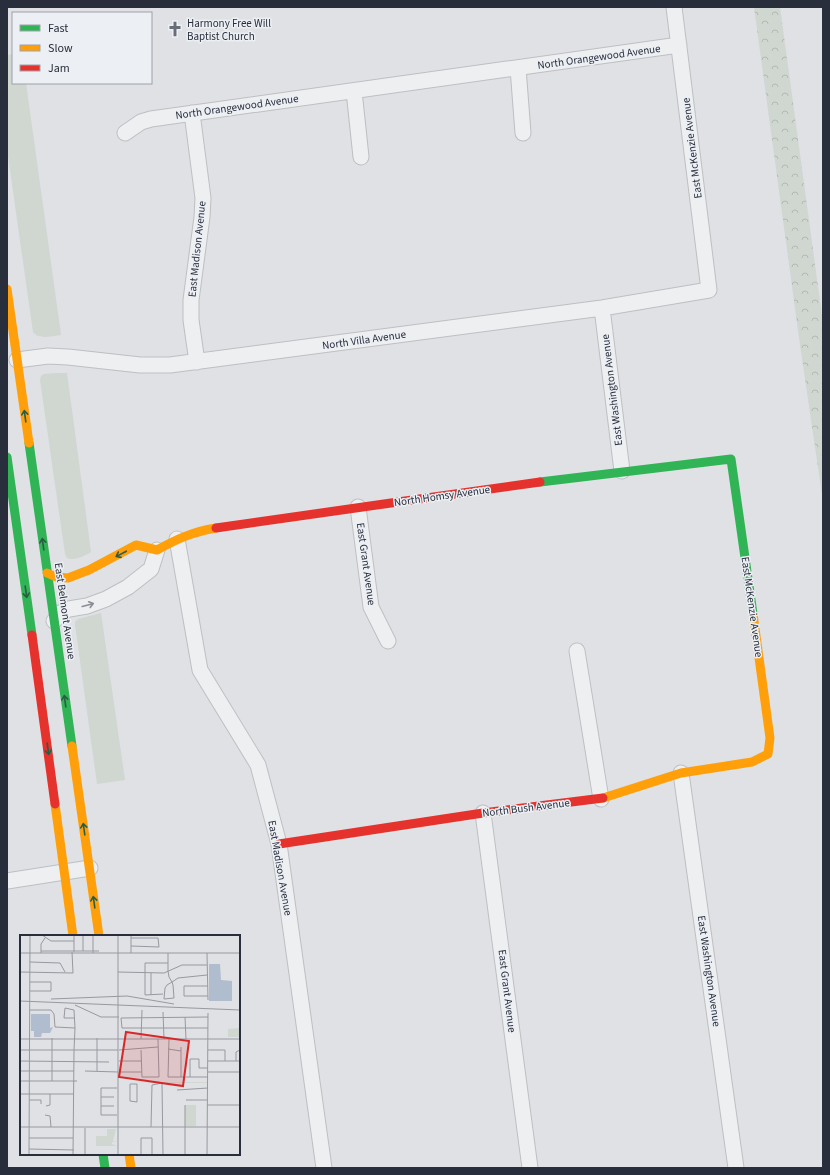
<svg xmlns="http://www.w3.org/2000/svg" width="830" height="1175" viewBox="0 0 830 1175" font-family="'Source Sans 3',sans-serif">
	<style>
		.grass { fill: #cfd7d0 }
		.park { fill: url(#park-crowns) }
		.lines { fill: none; stroke-linecap: round; stroke-linejoin: round }
		.street-casing { stroke: #bdbfc2; stroke-width: 17 }
		.street { stroke: #eeeff1; stroke-width: 15 }
		.fast { stroke: #30b455; stroke-width: 9 }
		.slow { stroke: #ff9f0a; stroke-width: 9 }
		.jam { stroke: #e5322d; stroke-width: 9 }
		.oneway { stroke: #2b5d44 }
		.oneway2 { stroke: #8b8e96 }
		.labels { text-anchor: middle; dominant-baseline: central; stroke-width: 3; stroke-linejoin: round; paint-order: stroke }
		.poi-label { font-size: 11px; fill: #282e3b; stroke: #eceff4; text-anchor: start }
		.street-label { font-size: 11px; fill: #282e3b; stroke: #eceff4 }
		.inset-road { fill: none; stroke: #9699a0; stroke-width: 1 }
		.view { fill: #d62828; fill-opacity: 0.15; stroke: #d62828; stroke-width: 2 }
		.inset-edge { fill: none; stroke: #282e3b; stroke-width: 2 }
	</style>
	<defs>
		<pattern id="park-crowns" width="20" height="18" patternUnits="userSpaceOnUse"><rect width="20" height="18" fill="#cfd7d0"/><path d="M2 6a3 3 0 1 1 6 0M12 15a3 3 0 1 1 6 0" fill="none" stroke="#b2b9b4"/></pattern>
	</defs>
	<rect width="100%" height="100%" fill="#dfe1e4"/>
	<path class="grass" d="M13 54V83H26L61 335C52 336 38 340 33 332L7 149V55Z
		M56 373H67L91 552C84 556 75 561 67 558L65 554 40 380 41 376 44 374Z
		M101 613 125 780 97 784 75 625V622L78 619Z"/>
	<path class="park" d="M754 7H780L823 323V501L800 345Z"/>
	<g class="lines">
		<defs>
			<path id="street" d="M518 68 523 133
				M354 91 361 157
				M192 113 203 198 202 217 191 300V320L197 362
				M125 133 141 122 151 119 679 45
				M602 308 622 471
				M17 360 48 356 68 357 140 365H170L602 308 709 290 674 7
				M358 507 371 607 388 641
				M177 539 200 670 258 765 279 844 324 1168
				M54 621 60 613 69 609 87 606 106 599 128 587 151 569 157 550
				M577 651 601 799
				M681 773 736 1168
				M483 813 530 1168
				M7 881 90 868"/>
		</defs>
		<use href="#street" class="street-casing"/>
		<use href="#street" class="street"/>
		<path class="fast" d="M29 443 72 746
			M7 457 32 635
			M540 482 731 459 753 614
			M103 1154 105 1168"/>
		<path class="slow" d="M7 289 29 443
			M47 573 56 577 68 578 89 570 136 545 157 550C177 539 192 532 216 528
			M72 746 99 936
			M603 798 681 773 752 762 768 754 770 738 753 614
			M55 804 73 936
			M129 1154 131 1168"/>
		<path class="jam" d="M216 528 398 502 540 482
			M32 635 55 804
			M279 844 483 813 603 798"/>
	</g>
	<defs><path id="oneway-shaft" d="M-6 0H5M1.5-3L5.5 0L1.5 3" fill="none" stroke-width="1.6" stroke-linecap="round" stroke-linejoin="round"/></defs>
	<g class="oneway">
		<use href="#oneway-shaft" transform="translate(25 416) rotate(-98)"/>
		<use href="#oneway-shaft" transform="translate(43 544) rotate(-98)"/>
		<use href="#oneway-shaft" transform="translate(121 554) rotate(152)"/>
		<use href="#oneway-shaft" transform="translate(26 592) rotate(82)"/>
		<use href="#oneway-shaft" transform="translate(65 701) rotate(-98)"/>
		<use href="#oneway-shaft" transform="translate(48 749) rotate(82)"/>
		<use href="#oneway-shaft" transform="translate(84 829) rotate(-98)"/>
		<use href="#oneway-shaft" transform="translate(94 902) rotate(-98)"/>
	</g>
	<use class="oneway2" href="#oneway-shaft" transform="translate(88 605) rotate(-15)"/>
	<defs>
		<symbol id="church-bare" viewBox="-9 -9 18 18"><path d="M-1.2-6h2.4v3.5h3.3v2.4h-3.3V6h-2.4V-.1h-3.3v-2.4h3.3Z" fill="#686d76" stroke="#eceff4" stroke-width="2.5" paint-order="stroke"/></symbol>
	</defs>
	<g fill-rule="evenodd">
		<use href="#church-bare" x="164" y="18" width="22" height="22"/>
	</g>
	<g class="labels">
		<g class="poi-label">
			<text x="187" y="23">Harmony Free Will<tspan x="187" dy="13">Baptist Church</tspan></text>
		</g>
		<g class="street-label">
			<text transform="translate(599 57) rotate(-8)">North Orangewood Avenue</text>
			<text transform="translate(237 107) rotate(-8)">North Orangewood Avenue</text>
			<text transform="translate(692 148) rotate(-97)">East McKenzie Avenue</text>
			<text transform="translate(197 249) rotate(-84)">East Madison Avenue</text>
			<text transform="translate(364 340) rotate(-8)">North Villa Avenue</text>
			<text transform="translate(612 390) rotate(-97)">East Washington Avenue</text>
			<text transform="translate(442 496) rotate(-8)">North Homsy Avenue</text>
			<text transform="translate(366 564) rotate(82)">East Grant Avenue</text>
			<text transform="translate(752 607) rotate(82)">East McKenzie Avenue</text>
			<text transform="translate(65 611) rotate(82)">East Belmont Avenue</text>
			<text transform="translate(526 808) rotate(-7)">North Bush Avenue</text>
			<text transform="translate(280 868) rotate(80)">East Madison Avenue</text>
			<text transform="translate(709 971) rotate(82)">East Washington Avenue</text>
			<text transform="translate(507 991) rotate(83)">East Grant Avenue</text>
		</g>
	</g>
	<g transform="translate(20 935)">
		<rect width="220" height="220" fill="#dfe1e4"/>
		<path d="M220 93V102H208V94ZM165 170H176V191H165ZM87 194H96L93 206 97 207H92V209L97 211H76V201H87Z" fill="#cfd7d0"/>
		<path d="M100 147H187V148Z" fill="#cfd7d0"/>
		<path d="M189 29H200L201 45 212 46V66H189ZM11 79H30V93L33 92 30 98H22L21 102H14V96H11Z" fill="#afbdce"/>
		<path class="inset-road" d="M22 0 31 6H54M54 0V17M63 0V16M73 0V18M111 11 139 12 138 3H111M21 16H79M0 18H220M21 18V9L25 3M111 18V0M148 18V36L149 42 152 47 153 50 154 63 144 64 145 53 147 50 152 47 158 43 187 40M187 18 188 65M10 27 40 28 45 37M0 37 53 38 52 17M98 37 144 38 162 30H187M131 38V60M10 47H31V56H10M188 51H164V61H188M143 59 125 60V28H148M31 64 107 61 154 69M0 66 220 75M55 70 81 82H99M10 75H31L34 79 35 92 55 93M143 77 144 104M165 82 166 104M188 82 101 83 102 93H188M0 104H220M121 104 122 75M149 104 148 142H188M161 112V142M148 114 161 116M0 115H98M99 115 138 112M121 115 122 142H139L138 104M188 115H205V126M0 126 89 127M99 126H121M188 126H220M216 126V117L220 115M0 136H54M65 136 98 137M77 136V103M99 137H122M188 137H220M170 142V124H179V133H188M0 146H57M32 146V103M110 149H117V167L110 166ZM157 155 188 153M0 159H54M81 162H94M9 165H21V169M166 165H187M187 170H220M26 171 30 170V159M81 171H94M25 180 30 181 31 192M97 180H81V153H97M0 192H220M131 192 132 150 142 148 143 220M9 203H53M9 214 54 215M9 220 10 0M53 220 54 115 55 93 54 75 45 73 44 83H54M65 220V193M98 220V0M121 220V203H132V220M165 220V170M187 220 188 78"/>
		<path class="view" d="M106 97 169 106 163 151 99 142Z"/>
		<rect width="220" height="220" class="inset-edge"/>
	</g>
	<rect width="830" height="1175" fill="none" stroke="#282e3b" stroke-width="16"/>
	<rect x="12" y="12" width="140" height="72" fill="#eceff4" stroke="#9ea2aa"/>
	<rect x="20" y="25" width="20" height="6" fill="#30b455" stroke="#9ea2aa"/>
	<text x="48" y="32" font-size="12" fill="#282e3b">Fast</text>
	<rect x="20" y="45" width="20" height="6" fill="#ff9f0a" stroke="#9ea2aa"/>
	<text x="48" y="52" font-size="12" fill="#282e3b">Slow</text>
	<rect x="20" y="65" width="20" height="6" fill="#e5322d" stroke="#9ea2aa"/>
	<text x="48" y="72" font-size="12" fill="#282e3b">Jam</text>
</svg>
